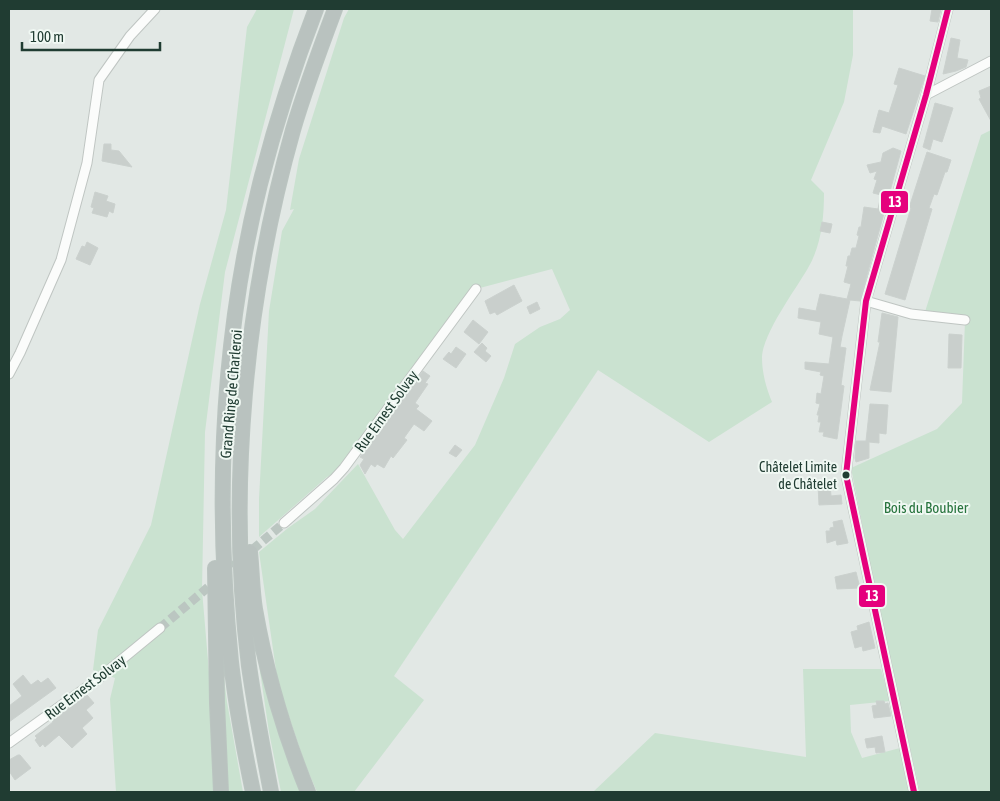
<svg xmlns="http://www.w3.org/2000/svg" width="1000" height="801" viewBox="0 0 1000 801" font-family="'Asap Condensed',sans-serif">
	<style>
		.green { fill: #cae2d0 }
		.building { fill: #c9cfcc; stroke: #cbd1ce }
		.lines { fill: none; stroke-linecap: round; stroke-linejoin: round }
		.minor-tunnel { stroke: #bbc6c1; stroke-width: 9; stroke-dasharray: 9 4.5; stroke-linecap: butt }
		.minor-casing { stroke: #bfc5c2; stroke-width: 11 }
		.highway-casing { stroke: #bbc5c1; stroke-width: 16 }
		.minor { stroke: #fbfcfb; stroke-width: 9 }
		.highway { stroke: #b9c2bf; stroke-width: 14 }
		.bus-1-casing { stroke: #f0f8f3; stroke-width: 10 }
		.bus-1 { stroke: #e5007d; stroke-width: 6 }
		.bus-dot { fill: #203c32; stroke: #f0f8f3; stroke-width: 2 }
		.labels { text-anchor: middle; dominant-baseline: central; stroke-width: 4; stroke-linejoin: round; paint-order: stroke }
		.bus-label { font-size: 14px; fill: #203c32; stroke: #f0f8f3; text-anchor: end }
		.street-label { font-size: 15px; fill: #203c32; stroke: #f0f8f3 }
		.park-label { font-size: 15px; fill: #28743e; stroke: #f0f8f3 }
		.line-badge { stroke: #f0f8f3; stroke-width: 2 }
		.badge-label { font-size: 14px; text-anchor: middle; font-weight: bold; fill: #fff }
	</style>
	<rect width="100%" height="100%" fill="#e2e8e5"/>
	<path class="green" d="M257 9H294L225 272 205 432 202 590 211 696 215 792H116L110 699 115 678 93 670 98 630 151 525 200 304 226 210 247 27Z
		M349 9H853V55L844 102 811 180 824 193C824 219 821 246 808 268 796 289 763 333 762 357 762 373 766 387 772 402L709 442 598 370 394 676 424 700 354 792H317L305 764 278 684 259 552 288 528 315 509 358 464 395 530 403 539 475 445 504 378 515 344 540 327 560 319 570 310 552 269 476 289 474 285 405 379 344 468 327 477 259 537V499L269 311 282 231 294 209 290 210 299 159 344 18Z
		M991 130V792H920L883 629 851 468 937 429 962 403 965 320 924 315 981 135Z
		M259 657 268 698 300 792H281L269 732 258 658Z
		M803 669H881L890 701 850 705 851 732 862 758 900 748 909 792H593L655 733 806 757Z
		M223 670 227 702 243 792H226Z"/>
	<path class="building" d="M932 9H941L938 22 930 21Z
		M951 38 960 40 957 58 968 60 966 67 956 71 943 74Z
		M899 68 925 76 906 134 882 126 880 133 873 132 879 110 889 113 898 85 894 84Z
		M991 86V121L979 99 981 98 979 91Z
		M935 103 953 108 942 142 933 139 930 150 923 147Z
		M104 144H111V150L119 151 132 167 102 161Z
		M893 148 901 151 860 301 850 300 842 336 840 347 846 348 841 385 844 386 837 439 823 436 824 432H819L821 422H818L819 415H817L820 404 816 403 817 393 821 394 824 376 820 375 821 372 805 369V362L829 364 833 337 819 334 821 322 798 318 799 308 816 311 820 294 847 299 851 284 844 282 848 266H846L848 256H850L852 248H856L859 236 857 235 859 227H861L864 207 878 209 881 195 873 193 877 180 874 179 877 171 870 173 867 165 881 162 883 153Z
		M927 152 951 160 947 172H945L937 195 934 194 929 208 932 209 905 300 885 294 911 208H909Z
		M95 192 108 196 106 201 115 204 113 213 109 211 107 217 92 213 94 208 91 207Z
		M822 222 832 224 830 233 820 231Z
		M87 242 98 248 90 265 76 259 82 246 85 247Z
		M514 285 522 301 497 315 495 312 490 314 485 301Z
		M537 302 540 309 530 314 527 307Z
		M882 313 898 317 891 392 870 390 880 342H878Z
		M473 320 488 332 479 344 464 332Z
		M949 334 962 335 961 368H948Z
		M482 343 487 348 485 351 491 356 486 362 474 352Z
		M456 347 466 354 456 368 443 359 449 352 451 354Z
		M423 371 430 376 425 383 428 384 415 403 419 406 416 409 432 421 424 431 414 424 404 438 407 440 393 458 391 456 384 468 377 464 375 467 371 464 365 474 360 465 364 459 360 457Z
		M870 404 888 405 886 434 879 433V443L869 442V458L856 462 855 458 856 441H866Z
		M455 445 462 450 456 457 449 453Z
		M818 484H830L831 496 841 495 842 504 819 505Z
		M842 520 848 543 837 545 836 540 827 543 826 531H830V528L834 527 833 522Z
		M856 572 860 588 837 589 835 577Z
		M869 622 875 648 863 651 862 646 855 648 851 632 858 630 857 626Z
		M23 675 31 685 38 680 41 683 48 678 56 688 9 722V706L22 696 13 684Z
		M87 695 94 703 86 710 93 718 82 728 87 734 72 748 59 735 45 747 43 744 40 747 35 740 37 738 35 736 53 722 51 720Z
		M876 701H884L885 704 888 703 891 716 874 718 872 706 877 705Z
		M882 736 885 752 876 753 875 747 867 748 865 739Z
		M18 755H20L31 768 15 780 9 771V760Z"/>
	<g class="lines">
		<path class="minor-tunnel" d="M160 628 284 523"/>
		<defs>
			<path id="minor" d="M926 95 991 61
				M866 301 911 314 965 320
				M9 374 20 353 61 260 87 163 99 80 130 36 155 9
				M284 523 334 479 344 468 476 289
				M9 743 98 679 160 628
				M914 792 846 475 866 301 926 95 948 9"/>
			<path id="highway" d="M250 552C252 571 252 591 255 609 266 672 284 733 308 792
				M215 568 217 703 221 792
				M253 792C244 749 236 706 231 662 215 503 221 340 260 184 275 125 294 66 316 9
				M271 792C263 750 255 708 249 666 227 490 245 300 293 130 305 89 320 49 335 9"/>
		</defs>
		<use href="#minor" class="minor-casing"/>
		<use href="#highway" class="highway-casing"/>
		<use href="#minor" class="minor"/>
		<use href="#highway" class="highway"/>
		<defs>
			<path id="bus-1" d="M914 792 846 475 866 301 926 95 948 9"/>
		</defs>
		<use href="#bus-1" class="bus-1-casing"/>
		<use href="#bus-1" class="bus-1"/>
	</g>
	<circle class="bus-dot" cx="846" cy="475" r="4.5"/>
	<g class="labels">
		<g class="bus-label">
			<text x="837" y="467">Châtelet Limite<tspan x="837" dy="17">de Châtelet</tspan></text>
		</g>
		<g class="street-label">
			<text transform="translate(231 394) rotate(-85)">Grand Ring de Charleroi</text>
			<text transform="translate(386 411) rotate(-54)">Rue Ernest Solvay</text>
			<text transform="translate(85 687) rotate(-37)">Rue Ernest Solvay</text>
		</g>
		<g class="park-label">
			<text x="926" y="507">Bois du Boubier</text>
		</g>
	</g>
	<g class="line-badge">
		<rect x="880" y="190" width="29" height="24" rx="5" fill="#e5007d"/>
		<rect x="858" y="584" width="28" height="24" rx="5" fill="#e5007d"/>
	</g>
	<g class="badge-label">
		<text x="895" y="207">13</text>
		<text x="872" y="601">13</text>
	</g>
	<rect width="1000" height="801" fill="none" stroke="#203c32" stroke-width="20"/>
	<path d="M22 42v8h138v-8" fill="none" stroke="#203c32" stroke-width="2.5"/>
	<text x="30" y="42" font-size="15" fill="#203c32" stroke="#f0f8f3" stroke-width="4" paint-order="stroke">100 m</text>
</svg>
